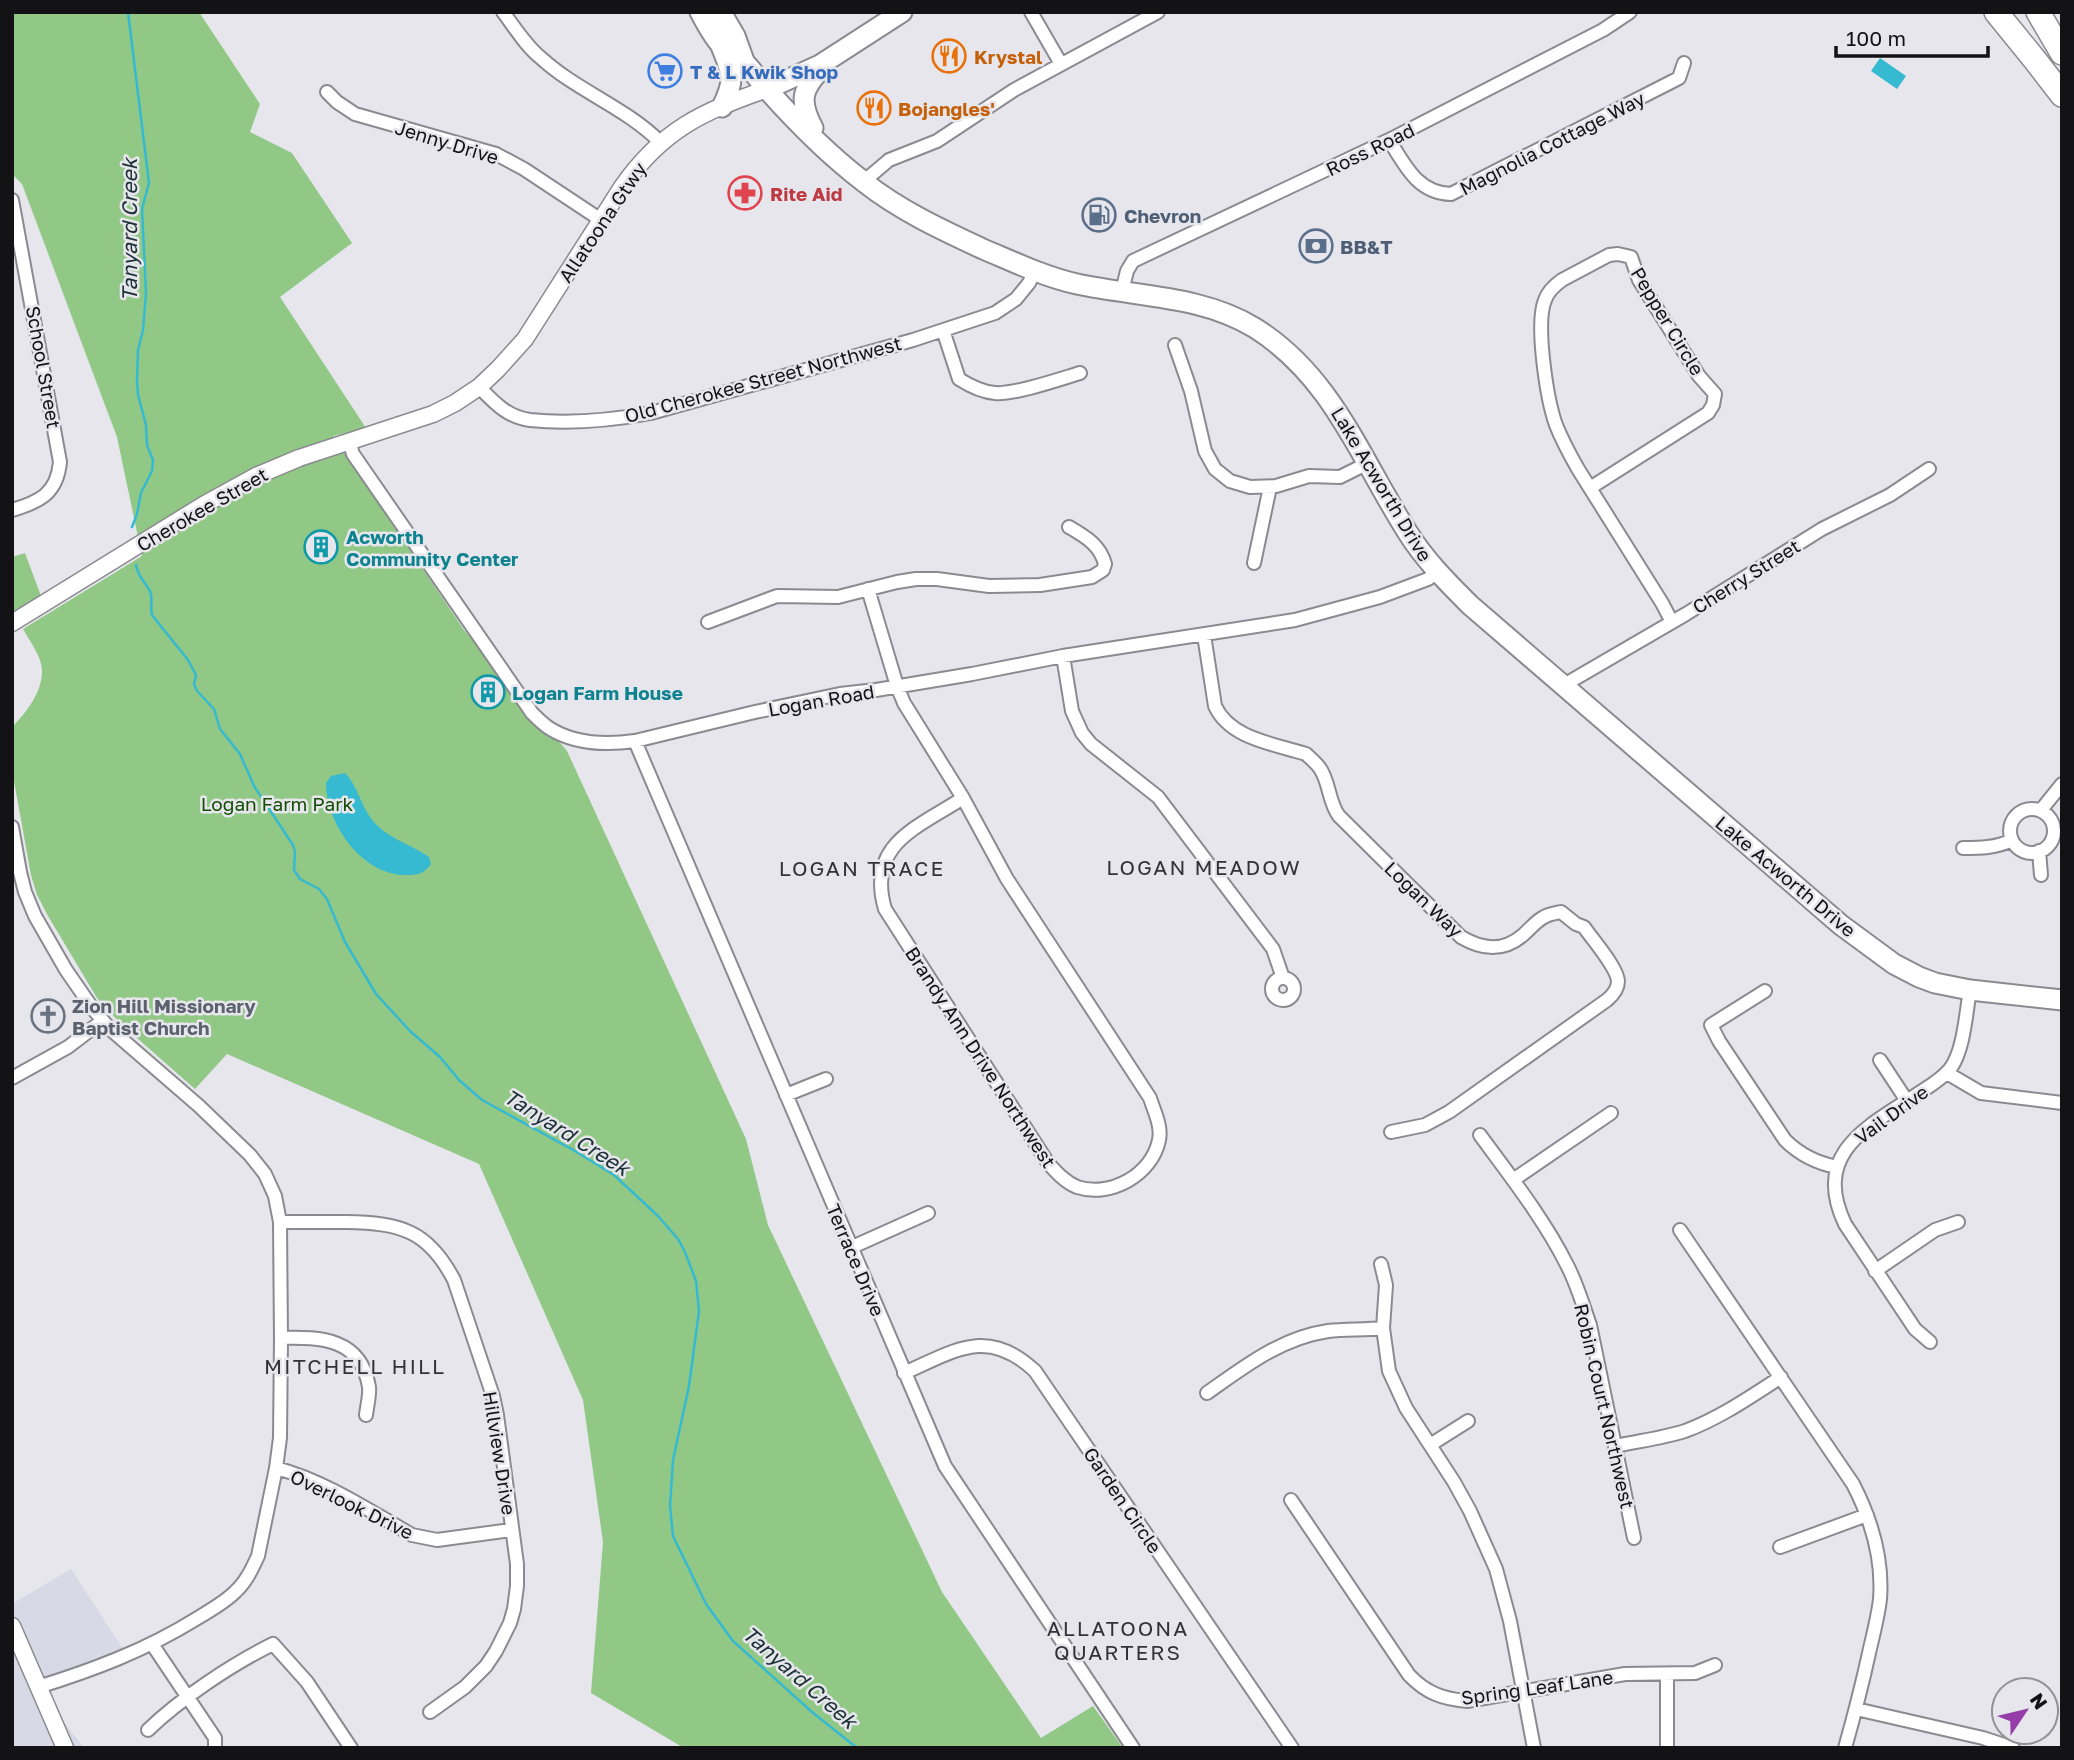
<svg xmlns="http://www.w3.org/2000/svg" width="2074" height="1760" viewBox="0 0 2074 1760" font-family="'Golos Text',sans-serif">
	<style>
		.built { fill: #d8d8e6 }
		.green { fill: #92c886 }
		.water { fill: #35bad1 }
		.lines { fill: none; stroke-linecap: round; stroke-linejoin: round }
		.stream { stroke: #35bad1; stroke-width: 2.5 }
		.minor-casing { stroke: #8a8a90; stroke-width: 16 }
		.tertiary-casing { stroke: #8a8a90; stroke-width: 19 }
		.primary-casing { stroke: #8a8a90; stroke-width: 23 }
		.motorway-casing { stroke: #8a8a90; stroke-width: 26 }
		.minor { stroke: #fff; stroke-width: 12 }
		.tertiary { stroke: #fff; stroke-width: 16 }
		.primary { stroke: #fff; stroke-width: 19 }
		.motorway { stroke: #fff; stroke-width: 23 }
		.labels { text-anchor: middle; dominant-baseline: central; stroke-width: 5; stroke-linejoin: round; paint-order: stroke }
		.food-label { font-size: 19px; font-weight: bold; fill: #c56008; stroke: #e6e6ec; text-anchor: start }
		.shop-label { font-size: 19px; font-weight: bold; fill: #366cbe; stroke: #e6e6ec; text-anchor: start }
		.street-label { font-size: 19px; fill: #131315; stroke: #e6e6ec }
		.health-label { font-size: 19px; font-weight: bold; fill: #be3a42; stroke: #e6e6ec; text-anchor: start }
		.service-label { font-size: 19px; font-weight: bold; fill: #4e5e75; stroke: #e6e6ec; text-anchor: start }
		.culture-label { font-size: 19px; font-weight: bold; fill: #0d838f; stroke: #e6e6ec; text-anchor: start }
		.park-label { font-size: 19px; fill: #144d04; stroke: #e6e6ec }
		.worship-label { font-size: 19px; font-weight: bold; fill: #5b616d; stroke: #e6e6ec; text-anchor: start }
		.water-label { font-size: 21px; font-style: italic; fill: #1c3236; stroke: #e6e6ec }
		.neighbourhood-label { font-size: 21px; letter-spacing: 2px; fill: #323237; stroke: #e6e6ec }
	</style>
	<rect width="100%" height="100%" fill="#e6e6ec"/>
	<path class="built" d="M71 1569 130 1660 43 1694 84 1748H12V1604Z"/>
	<path class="green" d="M12 12H199L260 104 250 132 292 153 352 243 280 297 366 428 333 436 464 630 567 751 746 1139 768 1225 942 1592 1041 1738 1093 1706 1123 1748H684L591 1693 603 1542 583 1400 479 1164 227 1054 195 1089 120 1023 97 998 48 916 37 895 31 875 12 770V727C27 712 43 691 42 669 41 656 29 640 23 629L142 556 117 437 22 184 12 174Z
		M25 553 41 596 12 613V557Z"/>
	<path class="water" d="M1880 58 1906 76 1897 89 1871 71Z
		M345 773C357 785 360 803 370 817 385 838 409 843 429 857L431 864C425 873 418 875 408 875 363 877 326 824 326 783L331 776Z"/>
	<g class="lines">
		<path class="stream" d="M128 12 149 183 142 209 146 293 143 330 138 350 137 380 138 395 146 425 147 445 153 460 152 471 141 493 137 514 132 527
			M136 565C138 578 145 581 150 591 153 599 150 607 152 615L188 660 196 675 194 684 197 691 214 709 220 729 240 754 254 786 293 845 295 852 294 870 300 879 319 889 327 899 345 942 376 994 410 1031 440 1057 459 1080 482 1100 575 1151 614 1175 658 1216 678 1239 685 1252 696 1281 699 1311 689 1386 673 1460 670 1506 673 1536 706 1604 733 1641 812 1712 857 1748"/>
		<defs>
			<path id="minor" d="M503 12C515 28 526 46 541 58 577 91 625 107 660 142
				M1031 12 1061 64
				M327 92 337 102 355 114 496 154 524 169 601 220
				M1389 140C1405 165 1417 193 1451 194L1679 78 1684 63
				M863 182 889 160 937 141 1014 90 1158 12
				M12 200 60 462C57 494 39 502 12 510
				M1122 291 1127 271 1133 261 1389 140 1603 30 1630 12
				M943 330 959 379C970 386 982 392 995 393 1014 395 1060 379 1080 373
				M1175 345 1191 391 1205 451 1215 469 1230 481 1250 487 1276 486 1309 476 1340 477 1368 463
				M479 387C495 403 507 417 530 420 569 424 613 420 651 413L913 340 995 313 1016 299 1029 283 1035 271
				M349 441 353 454 532 713C537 718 543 724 549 728 574 744 607 745 635 741L755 712 840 694 876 690 972 674 1063 656 1295 620 1380 597 1428 579 1437 572
				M1590 488 1708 413 1713 405 1715 394 1699 376 1639 280 1631 257 1618 254 1609 255 1562 280C1555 285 1548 291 1545 300 1535 324 1547 400 1556 425 1562 440 1570 455 1578 469L1662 603 1672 622
				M1254 563 1270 487
				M868 589 897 686 904 703 963 798 1007 879 1150 1098C1154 1111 1162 1126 1159 1140 1152 1175 1110 1198 1077 1187 1065 1182 1056 1172 1048 1163L885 909C866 844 917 828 963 798
				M708 622 777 596 838 597 897 582 916 579H937L989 586 1040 585 1092 577 1103 570 1105 564C1100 545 1086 537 1069 527
				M1204 635 1215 706C1230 739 1275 744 1306 754 1310 758 1315 762 1319 767 1330 781 1328 802 1339 816L1461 937C1483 950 1503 952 1523 935 1530 929 1536 921 1544 917 1549 914 1556 913 1561 912L1576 924 1584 927C1592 939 1617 967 1618 981 1618 989 1613 995 1607 1000L1449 1112 1425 1125 1391 1132
				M1063 656 1072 711 1082 733 1091 744 1158 797 1273 949 1283 978
				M1564 685 1686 614 1822 529 1890 495 1929 469
				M635 741 945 1466 1133 1748
				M2010 831a22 22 0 1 1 44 0a22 22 0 1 1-44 0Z
				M2041 810 2062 784
				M12 827 20 872 25 892 35 916 66 970 93 1009 110 1029 199 1106 250 1155 265 1174 275 1196 280 1222 281 1338 280 1438 276 1468 258 1556C252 1569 246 1582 235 1592 224 1603 209 1611 196 1619 146 1650 93 1670 38 1687
				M1963 848C1980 848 1996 848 2012 840
				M2039 851 2041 875
				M1272 989a11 11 0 1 1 22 0a11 11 0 1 1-22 0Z
				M1765 991 1711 1025 1719 1041 1785 1140C1800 1155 1816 1163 1837 1167
				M1880 1060 1907 1101
				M1947 1073 1981 1093 2062 1103
				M12 1078 68 1047 102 1021
				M786 1095 826 1079
				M1480 1135C1510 1176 1544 1219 1567 1265 1577 1284 1583 1305 1590 1325L1634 1538
				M1513 1180 1611 1113
				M280 1222C302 1222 324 1222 346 1222 400 1223 428 1230 454 1280L493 1396 497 1415 517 1564V1586L514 1609 510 1623 496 1651 486 1666 465 1687 430 1712
				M1680 1230 1853 1484C1871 1519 1883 1560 1880 1599 1878 1617 1873 1635 1869 1653 1862 1685 1854 1716 1845 1748
				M850 1248 928 1213
				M1381 1264 1386 1285 1383 1328 1389 1371 1406 1408 1454 1482 1470 1511 1496 1569 1510 1621 1534 1748
				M1875 1271 1935 1230 1958 1222
				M281 1338C321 1337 361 1338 369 1387 370 1395 367 1406 366 1415
				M1930 1342 1915 1329 1845 1224C1812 1154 1865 1128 1916 1095 1928 1087 1941 1080 1950 1069 1964 1051 1966 1012 1970 990
				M904 1373C955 1351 987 1326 1035 1371L1292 1748
				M1207 1393C1245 1366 1281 1338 1328 1331 1346 1329 1365 1330 1383 1328
				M1430 1445 1468 1421
				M1616 1446C1639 1441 1663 1438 1685 1431 1720 1418 1750 1397 1781 1377
				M276 1468C325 1481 368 1510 412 1535L437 1540 511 1530
				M1291 1500 1409 1675C1426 1693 1443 1699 1467 1701L1625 1674 1695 1673 1715 1665
				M1780 1547 1867 1515
				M152 1644 215 1738V1748
				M1856 1709 1983 1738 2013 1748
				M148 1730C180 1699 232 1664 273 1644L307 1682 351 1748
				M1667 1748V1674"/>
			<path id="tertiary" d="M12 623 205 504 256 476 299 458 433 414 455 403 479 387 498 369 525 339 622 187C663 129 702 112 767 89
				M12 1626 65 1748"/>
			<path id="primary" d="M700 12C706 23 714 39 723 47 730 53 739 56 745 63 752 70 758 79 765 87 794 120 829 155 864 182 899 210 942 230 983 249 1014 262 1045 277 1077 284 1137 297 1201 295 1255 328 1333 377 1361 460 1408 533 1425 560 1447 582 1470 605L1841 925 1894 964 1919 977 1935 983 1970 990 2062 1000
				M721 12 735 36 744 61
				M721 46C732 74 736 79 722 107
				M767 89 820 65 902 12
				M813 128C798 100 802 88 824 66"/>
			<path id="motorway" d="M1996 12 2035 60 2062 95
				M2038 12 2062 53"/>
		</defs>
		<use href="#minor" class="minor-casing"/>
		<use href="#tertiary" class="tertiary-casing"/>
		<use href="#primary" class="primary-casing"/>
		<use href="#motorway" class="motorway-casing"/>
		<use href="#minor" class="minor"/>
		<use href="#tertiary" class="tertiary"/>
		<use href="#primary" class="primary"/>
		<use href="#motorway" class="motorway"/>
	</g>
	<defs>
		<symbol id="restaurant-ring" viewBox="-11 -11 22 22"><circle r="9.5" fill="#e6e6ec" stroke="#e8710a" stroke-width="1.5"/><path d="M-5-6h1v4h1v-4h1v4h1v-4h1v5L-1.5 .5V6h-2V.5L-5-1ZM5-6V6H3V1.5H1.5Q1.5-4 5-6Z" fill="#e8710a"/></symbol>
		<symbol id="supermarket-ring" viewBox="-11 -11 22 22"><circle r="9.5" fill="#e6e6ec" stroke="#3f7fe0" stroke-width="1.5"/><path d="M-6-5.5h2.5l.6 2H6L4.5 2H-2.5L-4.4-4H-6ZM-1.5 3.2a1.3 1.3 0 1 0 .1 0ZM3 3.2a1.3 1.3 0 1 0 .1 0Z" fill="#3f7fe0"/></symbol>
		<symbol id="pharmacy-ring" viewBox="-11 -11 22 22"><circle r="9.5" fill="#e6e6ec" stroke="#e0444e" stroke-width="1.5"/><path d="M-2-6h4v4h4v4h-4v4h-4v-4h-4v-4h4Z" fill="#e0444e"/></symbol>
		<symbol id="fuel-ring" viewBox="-11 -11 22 22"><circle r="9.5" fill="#e6e6ec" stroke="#5c6f8a" stroke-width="1.5"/><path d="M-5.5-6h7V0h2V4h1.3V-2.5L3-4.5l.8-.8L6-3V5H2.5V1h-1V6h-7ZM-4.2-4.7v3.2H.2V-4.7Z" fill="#5c6f8a"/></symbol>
		<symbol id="bank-ring" viewBox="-11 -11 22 22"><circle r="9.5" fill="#e6e6ec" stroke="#5c6f8a" stroke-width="1.5"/><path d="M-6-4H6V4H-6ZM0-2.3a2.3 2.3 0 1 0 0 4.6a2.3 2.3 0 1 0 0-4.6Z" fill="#5c6f8a"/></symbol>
		<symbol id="building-ring" viewBox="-11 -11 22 22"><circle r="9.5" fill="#e6e6ec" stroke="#0f9aa8" stroke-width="1.5"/><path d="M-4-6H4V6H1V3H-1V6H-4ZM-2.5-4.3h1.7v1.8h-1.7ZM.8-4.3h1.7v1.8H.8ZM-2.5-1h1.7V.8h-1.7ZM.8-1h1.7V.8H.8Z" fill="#0f9aa8"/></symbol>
		<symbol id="church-ring" viewBox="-11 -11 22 22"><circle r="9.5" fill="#e6e6ec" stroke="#6b7280" stroke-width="1.5"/><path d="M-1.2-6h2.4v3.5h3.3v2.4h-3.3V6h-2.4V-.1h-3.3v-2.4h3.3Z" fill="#6b7280"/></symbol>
	</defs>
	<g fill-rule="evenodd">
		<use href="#restaurant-ring" x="930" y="37" width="38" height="38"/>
		<use href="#supermarket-ring" x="646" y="52" width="38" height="38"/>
		<use href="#restaurant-ring" x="855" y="89" width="38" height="38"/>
		<use href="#pharmacy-ring" x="726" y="174" width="38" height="38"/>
		<use href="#fuel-ring" x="1080" y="196" width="38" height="38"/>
		<use href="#bank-ring" x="1297" y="227" width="38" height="38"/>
		<use href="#building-ring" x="302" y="528" width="38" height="38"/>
		<use href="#building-ring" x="469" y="673" width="38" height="38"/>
		<use href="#church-ring" x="29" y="997" width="38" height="38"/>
	</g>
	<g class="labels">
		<g class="food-label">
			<text x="974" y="56">Krystal</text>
			<text x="898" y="108">Bojangles'</text>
		</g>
		<g class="shop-label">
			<text x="690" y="71">T &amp; L Kwik Shop</text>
		</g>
		<g class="street-label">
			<text transform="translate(447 142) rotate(17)">Jenny Drive</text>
			<text transform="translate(1552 143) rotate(-27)">Magnolia Cottage Way</text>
			<text transform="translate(1370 149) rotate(-26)">Ross Road</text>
			<text transform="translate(602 222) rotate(-56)">Allatoona Gtwy</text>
			<text transform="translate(1668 321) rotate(59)">Pepper Circle</text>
			<text transform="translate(44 367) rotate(80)">School Street</text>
			<text transform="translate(763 379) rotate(-15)">Old Cherokee Street Northwest</text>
			<text transform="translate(1382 484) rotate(59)">Lake Acworth Drive</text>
			<text transform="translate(202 509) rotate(-30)">Cherokee Street</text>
			<text transform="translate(1746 576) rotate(-32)">Cherry Street</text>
			<text transform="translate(821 700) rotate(-10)">Logan Road</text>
			<text transform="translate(1786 876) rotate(40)">Lake Acworth Drive</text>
			<text transform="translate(1424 899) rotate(44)">Logan Way</text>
			<text transform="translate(981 1057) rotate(57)">Brandy Ann Drive Northwest</text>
			<text transform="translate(1891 1114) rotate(-36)">Vail Drive</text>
			<text transform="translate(856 1260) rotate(67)">Terrace Drive</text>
			<text transform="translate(1605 1406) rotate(77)">Robin Court Northwest</text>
			<text transform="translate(500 1453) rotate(81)">Hillview Drive</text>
			<text transform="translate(1123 1500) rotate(56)">Garden Circle</text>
			<text transform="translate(352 1504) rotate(26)">Overlook Drive</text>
			<text transform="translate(1537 1687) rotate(-8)">Spring Leaf Lane</text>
		</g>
		<g class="health-label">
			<text x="770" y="193">Rite Aid</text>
		</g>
		<g class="service-label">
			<text x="1124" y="215">Chevron</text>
			<text x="1340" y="246">BB&amp;T</text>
		</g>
		<g class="culture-label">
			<text x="346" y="536">Acworth<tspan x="346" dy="22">Community Center</tspan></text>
			<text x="512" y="692">Logan Farm House</text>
		</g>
		<g class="park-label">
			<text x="277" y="803">Logan Farm Park</text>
		</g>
		<g class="worship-label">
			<text x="72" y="1005">Zion Hill Missionary<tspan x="72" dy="22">Baptist Church</tspan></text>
		</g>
		<g class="water-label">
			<text transform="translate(129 230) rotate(-90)">Tanyard Creek</text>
			<text transform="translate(567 1132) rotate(32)">Tanyard Creek</text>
			<text transform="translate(800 1677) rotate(41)">Tanyard Creek</text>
		</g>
		<g class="neighbourhood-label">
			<text x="1204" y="867">LOGAN MEADOW</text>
			<text x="862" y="868">LOGAN TRACE</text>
			<text x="355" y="1366">MITCHELL HILL</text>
			<text x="1118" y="1628">ALLATOONA<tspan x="1118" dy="24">QUARTERS</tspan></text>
		</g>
	</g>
	<rect width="2074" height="1760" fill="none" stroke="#131315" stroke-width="28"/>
	<g transform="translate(2025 1711) rotate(55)"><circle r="33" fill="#e6e6ec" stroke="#929296" stroke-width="2"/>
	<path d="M0-5L12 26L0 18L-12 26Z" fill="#973da9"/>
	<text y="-10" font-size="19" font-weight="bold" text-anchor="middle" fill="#131315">N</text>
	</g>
	<path d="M1836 46v10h152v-10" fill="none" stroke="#131315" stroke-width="3.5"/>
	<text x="1846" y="46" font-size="21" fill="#131315" stroke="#e6e6ec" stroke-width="5" paint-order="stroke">100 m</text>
</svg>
